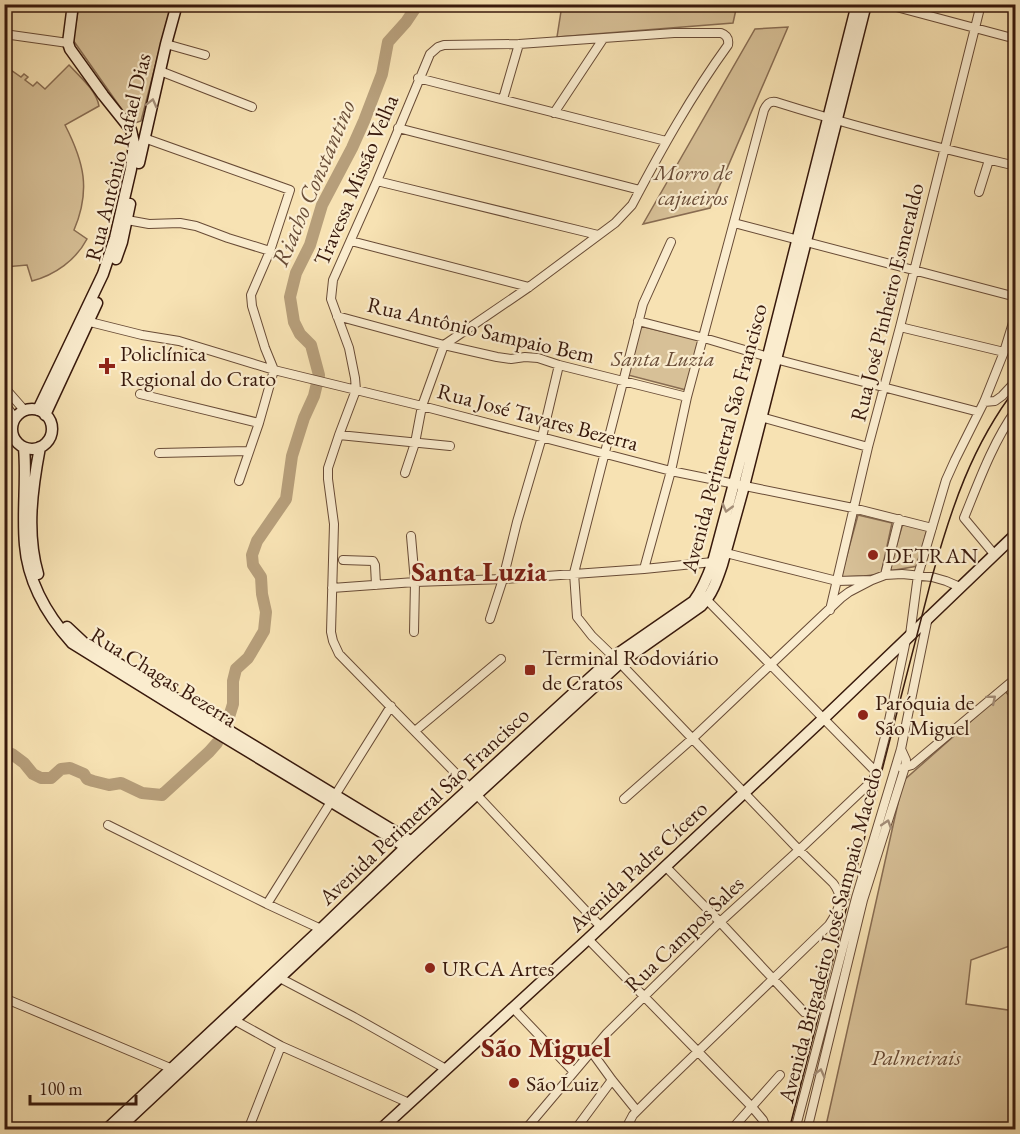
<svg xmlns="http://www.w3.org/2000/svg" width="1020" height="1134" viewBox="0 0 1020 1134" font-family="'EB Garamond',serif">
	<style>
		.green { fill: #d7c097; stroke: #886c52; stroke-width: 1.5 }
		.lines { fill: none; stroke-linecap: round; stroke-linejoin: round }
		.river { stroke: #b69e7a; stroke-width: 12 }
		.street-casing { stroke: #684b36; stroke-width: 10 }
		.secondary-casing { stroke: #38190c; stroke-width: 13 }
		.street { stroke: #faecce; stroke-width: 8 }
		.secondary { stroke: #faecce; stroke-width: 10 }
		.tram { stroke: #38190c; stroke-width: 1.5 }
		.oneway { stroke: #a38d77 }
		.poi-dot { fill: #8f2418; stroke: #faecce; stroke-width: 2 }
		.labels { text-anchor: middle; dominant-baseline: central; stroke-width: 4.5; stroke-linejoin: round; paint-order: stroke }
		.street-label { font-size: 22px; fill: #38190c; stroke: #faecce }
		.park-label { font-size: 22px; font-style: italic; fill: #684b36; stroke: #faecce }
		.poi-label { font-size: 22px; fill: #38190c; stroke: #faecce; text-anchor: start }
		.water-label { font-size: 24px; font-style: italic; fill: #6a4e38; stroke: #faecce }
		.district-label { font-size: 28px; font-weight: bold; fill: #7a1f14; stroke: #faecce }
	</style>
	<rect width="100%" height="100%" fill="#f7e2b3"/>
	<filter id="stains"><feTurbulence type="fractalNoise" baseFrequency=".00333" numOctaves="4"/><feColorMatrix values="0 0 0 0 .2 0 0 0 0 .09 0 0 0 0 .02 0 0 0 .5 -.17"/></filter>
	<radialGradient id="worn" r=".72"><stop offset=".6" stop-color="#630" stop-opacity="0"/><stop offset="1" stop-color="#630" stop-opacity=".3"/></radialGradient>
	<path class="green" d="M79 5H171L141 121 132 124 73 40Z
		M562 5V4L737 5 733 23 557 37Z
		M788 27 710 208 643 224 755 29Z
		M69 65C80 77 96 90 99 106L65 125C84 162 91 190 74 230L87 239C76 260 55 275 32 281L27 265 5 267V66L21 77 24 74 28 77 25 80 33 86 37 82 45 89Z
		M640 326 699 340 686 390 628 375Z
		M858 515 892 523 881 574 864 576 841 577Z
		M903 523 927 529 918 566 889 571Z
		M1005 691 1016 704 1015 944 971 960 966 1004 1015 1011V1129L825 1130 903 781Z"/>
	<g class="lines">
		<path class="river" d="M229 717 233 704V681L236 669 248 658 264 631 266 612 262 594 261 577 253 565 252 555 257 541 286 499 292 456 304 418 314 396 319 375 311 345 300 334 294 322 290 297 296 273 310 245 322 205 352 148 364 121 382 74 388 42 406 22 418 4
			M4 752 12 754 24 763 33 774 41 778H51L61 769 70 768 84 774 87 779 93 781 109 785 121 783 142 793 162 795 209 752 217 743"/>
		<defs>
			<path id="street" d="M885 4 1016 39
				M4 34 68 43
				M166 44 205 55
				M160 71 252 107
				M418 78 666 141
				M503 99 519 44
				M554 113 603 39
				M398 128 640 190
				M144 138 290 190 270 251 251 295 252 306 265 348 274 370 259 423 239 481
				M377 181 598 235
				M979 192 989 160
				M127 220 149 224 180 223 196 226 228 238 270 251
				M734 223 1016 297
				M351 241 529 287
				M337 316 444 345 497 357 511 359 525 357 538 358 559 365 687 397
				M86 321 142 335 179 341 274 370 422 406 671 471 853 508 932 528
				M638 321 704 338 775 359 979 412
				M900 327 1004 352
				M4 387 25 411
				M140 394 259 423
				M984 402 995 401 1002 396 1016 381
				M4 403 15 418
				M761 417 868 447
				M339 435 450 446
				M159 453 249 451
				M405 473 415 443 422 406 444 345 529 287 615 223 632 205C661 150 691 96 728 45 729 39 727 35 721 33H674L519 44 444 45 438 47 430 54 377 181 333 280 331 299 349 348 355 378 356 390 339 435 328 468V479L334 524 331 632 333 641 339 654 476 794 601 927
				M411 536 415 582 414 632
				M726 553 837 581 872 580 885 575 902 574 932 577 946 581 960 587
				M994 554 964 518C979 481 993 442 1016 410
				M343 560 373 561 375 565 376 585
				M644 569 671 471 687 397 764 110C767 104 769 101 776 102 855 127 935 147 1016 166
				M885 575 899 519
				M332 588 415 582 503 579 644 569 713 562 716 563
				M707 600 876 772
				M830 610 868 447 900 327 981 4
				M490 619 503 579 517 522 542 437 559 365
				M910 635 918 575 946 480 955 460 984 402 1004 352 1016 313
				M415 731 501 659
				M902 768 912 765 1016 678
				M624 799 692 739 841 598 849 592 872 580
				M108 825 267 904 321 929
				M665 866 720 922 804 1012
				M267 904 391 706
				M588 939 752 1107 763 1120 767 1130
				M276 976 354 1017 446 1069
				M4 998 175 1070
				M513 1008 573 1071
				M234 1020 281 1046 409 1103
				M591 1051 612 1080 637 1111
				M248 1130 281 1046
				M525 1130 607 1033 720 922 799 850 873 780 876 772 888 725 906 640
				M575 1130 612 1080
				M625 1130 633 1115 656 1092 829 925C839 910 845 898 833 883L799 850 620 663 592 636 577 617 574 573 643 304 671 242
				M731 1130 780 1075
				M795 1130 856 898 901 749 928 617
				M807 1130 863 900 905 767 906 760 901 749"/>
			<path id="secondary" d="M139 163 166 44 177 4
				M116 259 122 242 130 204
				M12 429a20 20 0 1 1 40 0a20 20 0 1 1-40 0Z
				M38 410 103 274 115 238 131 169 134 143 131 130 103 95 70 49 68 43 73 4
				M45 415 97 303
				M24 448C27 480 22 512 25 545 28 583 47 615 72 643L201 723 411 850
				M38 574C26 533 32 489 40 447
				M67 627 83 642 417 845
				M106 1130 321 929 412 841 613 657 694 601C703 589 708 576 713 562L768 356 857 4
				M117 1130 414 852 620 663 701 606C712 595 717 580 722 565L744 486 866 4
				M380 1130 588 939 824 718 1016 534"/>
		</defs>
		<use href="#street" class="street-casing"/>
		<use href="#secondary" class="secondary-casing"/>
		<use href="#street" class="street"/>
		<use href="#secondary" class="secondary"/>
		<path class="tram" d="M789 1130 932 577C951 509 972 445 1016 388"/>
	</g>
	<defs><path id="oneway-chevron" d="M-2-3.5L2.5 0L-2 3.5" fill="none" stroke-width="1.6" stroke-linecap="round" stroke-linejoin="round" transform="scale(1.5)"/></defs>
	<g class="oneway">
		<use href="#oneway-chevron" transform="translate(152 103) rotate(-76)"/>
		<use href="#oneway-chevron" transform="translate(727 508) rotate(105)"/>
		<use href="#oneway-chevron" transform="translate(992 699) rotate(-40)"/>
		<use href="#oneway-chevron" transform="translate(887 824) rotate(-72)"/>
		<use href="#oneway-chevron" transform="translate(820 1073) rotate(-76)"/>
	</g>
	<g class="poi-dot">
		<path d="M104 357h6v6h6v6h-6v6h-6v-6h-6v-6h6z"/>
		<circle cx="873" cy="555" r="6"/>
		<rect x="524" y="664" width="12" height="12" rx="3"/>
		<circle cx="863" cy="715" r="6"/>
		<circle cx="430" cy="968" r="6"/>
		<circle cx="514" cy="1083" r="6"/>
	</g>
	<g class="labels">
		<g class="street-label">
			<text transform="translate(118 157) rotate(-76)">Rua Antônio Rafael Dias</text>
			<text transform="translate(356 180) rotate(-67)">Travessa Missão Velha</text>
			<text transform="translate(887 302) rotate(-76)">Rua José Pinheiro Esmeraldo</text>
			<text transform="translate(481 330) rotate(13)">Rua Antônio Sampaio Bem</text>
			<text transform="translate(538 417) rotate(15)">Rua José Tavares Bezerra</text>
			<text transform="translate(724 438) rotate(-75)">Avenida Perimetral São Francisco</text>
			<text transform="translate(164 677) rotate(32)">Rua Chagas Bezerra</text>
			<text transform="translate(424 806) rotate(-43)">Avenida Perimetral São Francisco</text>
			<text transform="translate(638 866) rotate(-43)">Avenida Padre Cícero</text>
			<text transform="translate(684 934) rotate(-44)">Rua Campos Sales</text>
			<text transform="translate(830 935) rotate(-75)">Avenida Brigadeiro José Sampaio Macedo</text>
		</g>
		<g class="park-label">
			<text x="693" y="172">Morro de<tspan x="693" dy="25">cajueiros</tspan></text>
			<text x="663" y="358">Santa Luzia</text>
			<text x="916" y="1057">Palmeirais</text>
		</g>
		<g class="poi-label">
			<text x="120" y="353">Policlínica<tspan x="120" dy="25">Regional do Crato</tspan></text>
			<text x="885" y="555">DETRAN</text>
			<text x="542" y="657">Terminal Rodoviário<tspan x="542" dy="25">de Cratos</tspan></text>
			<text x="875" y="702">Paróquia de<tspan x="875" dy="25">São Miguel</tspan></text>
			<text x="442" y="968">URCA Artes</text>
			<text x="526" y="1083">São Luiz</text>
		</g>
		<g class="water-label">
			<text transform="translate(313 183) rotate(-67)">Riacho Constantino</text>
		</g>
		<g class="district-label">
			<text x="479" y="571">Santa Luzia</text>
			<text x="546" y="1047">São Miguel</text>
		</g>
	</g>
	<rect width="1020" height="1134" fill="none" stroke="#f7e2b3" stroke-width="24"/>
	<rect x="6" y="6" width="1008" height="1122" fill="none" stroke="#38190c" stroke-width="3"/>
	<rect x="12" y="12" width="996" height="1110" fill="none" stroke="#38190c" stroke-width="1.5"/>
	<path d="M30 1095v9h106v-9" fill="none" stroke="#38190c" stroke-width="3"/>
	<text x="39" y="1095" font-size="18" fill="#38190c" stroke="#faecce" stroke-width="4.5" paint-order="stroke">100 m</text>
	<rect width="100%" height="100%" filter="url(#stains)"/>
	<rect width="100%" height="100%" fill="url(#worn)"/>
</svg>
